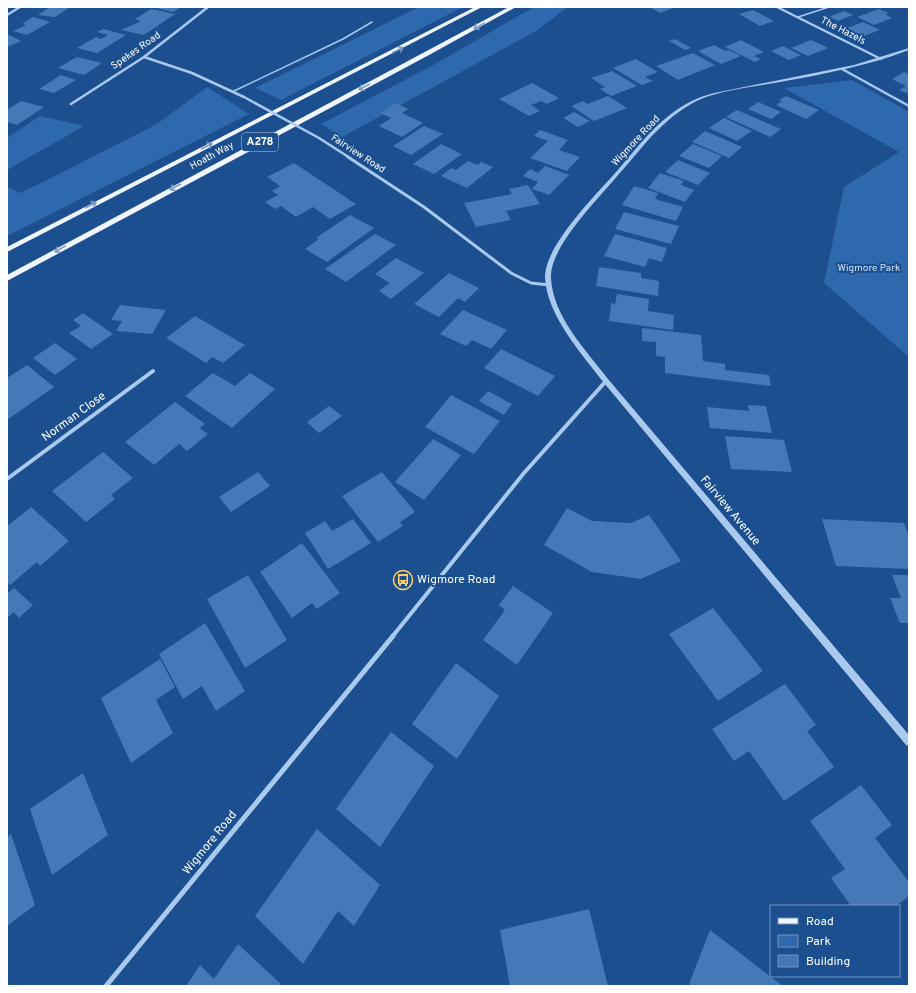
<svg xmlns="http://www.w3.org/2000/svg" width="916" height="993" viewBox="0 0 916 993" font-family="Overpass,sans-serif">
	<style>
		.green { fill: #2e69ad }
		.building { fill: #4478b7 }
		.lines { fill: none; stroke-linecap: round; stroke-linejoin: round }
		.service { stroke: #a9c9ee; stroke-width: 1.5 }
		.minor-far3 { stroke: #a9c9ee; stroke-width: 2.5 }
		.minor-far2 { stroke: #a9c9ee; stroke-width: 3 }
		.minor-far1 { stroke: #a9c9ee; stroke-width: 4 }
		.minor { stroke: #a9c9ee; stroke-width: 5 }
		.tertiary { fill: #a9c9ee; fill-rule: evenodd }
		.primary { fill: #f0f6ff; fill-rule: evenodd }
		.minor-bridge { stroke: #a9c9ee; stroke-width: 2.5 }
		.oneway { stroke: #7b9ac1 }
		.labels { text-anchor: middle; dominant-baseline: central; stroke-width: 4; stroke-linejoin: round; paint-order: stroke }
		.far-street-label { font-size: 10px; fill: #fff; stroke: #1b4f8f }
		.far-park-label { font-size: 10px; fill: #cfe3fa; stroke: #1b4f8f }
		.shield { fill: #1b4f8f; stroke: #bbcadd; stroke-width: 1 }
		.shield-label { font-size: 11px; font-weight: bold; fill: #fff }
		.street-label { font-size: 12px; fill: #fff; stroke: #1b4f8f }
		.poi-label { font-size: 12px; fill: #fff; stroke: #1b4f8f; text-anchor: start }
	</style>
	<rect width="100%" height="100%" fill="#1b4f8f"/>
	<path class="green" d="M419 7H463L281 100 255 88Z
		M534 7H568L536 31 342 137 321 124 437 63Z
		M852 80 909 112V357L824 283 844 187 899 152 784 88Z
		M207 87 249 114 7 236V186L19 193 39 184 157 124Z
		M40 116 84 126 7 170V138Z"/>
	<path class="building" d="M50 7H70L55 17 38 15Z
		M152 7H181L173 12Z
		M649 7H675L661 13Z
		M151 9 175 14 144 35 121 30 141 21 135 19Z
		M879 9 889 13 885 14 892 18 874 25 857 17Z
		M753 10 774 21 760 26 739 14Z
		M844 11 853 15 838 21 829 17Z
		M33 17 50 22 27 35 13 31 26 25 22 24Z
		M863 22 880 30 855 39 839 31Z
		M103 29 126 35 97 53 77 48 96 37 101 39 108 35 97 32Z
		M7 34 21 41 7 47Z
		M675 39 691 48 685 50 669 41Z
		M741 40 764 52 754 56 761 59 755 62 725 47Z
		M811 40 828 48 808 56 791 48Z
		M714 45 725 51 729 50 741 56 721 64 698 51Z
		M783 46 801 55 789 60 771 51Z
		M693 53 715 65 678 80 656 66Z
		M77 57 102 63 84 75 58 68Z
		M636 59 658 72 645 77 653 81 642 85 613 68Z
		M612 71 637 86 611 96 600 89 605 87 591 78Z
		M904 72 909 74V94L899 90 906 86 892 79Z
		M61 75 76 80 54 93 39 89Z
		M532 83 559 98 547 104 541 101 531 105 540 111 529 116 499 99Z
		M608 96 627 108 594 121 571 106 583 101 587 104Z
		M786 96 819 110 806 119 776 105 782 101 779 100Z
		M21 101 44 107 17 125 7 122V110Z
		M758 102 781 112 771 119 748 109Z
		M395 103 408 109 402 113 423 123 402 137 379 126 391 118 380 113Z
		M737 110 781 129 770 137 726 117Z
		M574 112 590 121 578 127 563 118Z
		M724 118 752 131 737 141 709 128Z
		M424 126 443 134 411 155 393 146Z
		M540 130 568 140 559 150 580 157 567 171 530 158 548 141 534 136Z
		M705 131 742 147 729 158 692 142Z
		M441 144 462 154 434 174 413 164Z
		M693 144 722 156 709 168 679 156Z
		M678 160 710 173 698 185 665 172Z
		M468 161 478 165 481 162 493 167 467 188 441 176 451 168 456 170Z
		M294 163 356 204 330 219 313 207 296 217 281 206 275 209 265 202 278 195 272 191 280 186 267 177Z
		M545 166 569 175 549 195 532 189 538 182 523 176 530 169 538 173Z
		M660 173 684 181 681 185 694 190 685 202 648 188Z
		M528 185 540 204 506 211 511 220 476 227 464 203 512 194 509 189Z
		M634 186 658 193 655 199 683 207 676 221 622 205Z
		M624 212 679 226 671 244 615 229Z
		M350 215 374 228 327 262 305 249 319 239 316 238Z
		M375 234 396 245 346 282 325 269Z
		M615 234 667 248 662 262 649 258 645 267 604 256Z
		M396 258 424 273 391 299 379 291 390 283 375 274Z
		M599 267 641 273V278L659 281 658 296 596 286Z
		M449 273 479 288 465 302 458 298 439 317 414 304Z
		M617 294 649 299 648 311 674 315 673 330 609 321 611 303 615 304Z
		M120 305 166 310 152 334 116 331 122 321 111 320Z
		M463 310 507 330 491 349 472 340 466 346 440 334Z
		M83 313 113 334 91 349 69 333 81 326 73 320Z
		M195 316 245 345 223 363 212 357 206 363 166 338Z
		M642 328 701 335 703 361 725 364V370L769 375 771 386 665 373V357L656 356V342L642 341Z
		M55 343 77 359 55 375 33 358Z
		M501 349 555 376 538 396 484 368Z
		M27 365 54 387 7 420V378Z
		M213 373 235 386 250 373 275 389 232 428 185 396Z
		M488 391 512 404 504 415 479 401Z
		M451 395 500 421 474 454 425 427Z
		M175 402 205 424 200 428 208 434 187 451 179 444 154 465 125 442Z
		M748 405 766 406 772 433 710 428 707 407 749 411Z
		M329 406 342 416 319 433 307 422Z
		M725 436 784 440 792 472 731 469Z
		M433 439 461 455 424 500 395 482Z
		M103 452 133 478 111 495 115 499 86 522 52 491Z
		M258 472 270 486 231 512 219 497Z
		M382 472 415 512 400 522 403 526 378 542 342 496Z
		M31 507 69 541 40 566 37 562 10 585 7 582V526Z
		M567 508 592 521 631 523 649 515 681 561 641 579 592 572 544 545Z
		M353 519 371 543 328 569 305 533 325 521 332 531Z
		M822 519 904 523 909 536V569L836 566Z
		M302 543 340 593 317 609 312 603 292 618 260 572Z
		M248 575 287 640 245 668 207 599Z
		M892 575H909V623H900L890 598H901Z
		M513 586 553 613 517 665 483 640 505 610 499 605Z
		M14 588 33 605 19 618 14 612 7 618V594Z
		M713 608 763 671 718 701 669 634Z
		M205 623 245 691 216 711 202 686 183 699 159 654Z
		M160 659 175 687 156 700 173 733 131 763 101 698Z
		M456 663 499 696 457 759 412 724Z
		M785 684 816 725 807 731 834 767 784 801 749 751 734 761 712 729Z
		M391 732 434 766 380 847 336 809Z
		M83 773 108 835 52 875 30 809Z
		M861 785 892 825 875 838 909 882V896L896 906H851L831 878 845 869 810 821Z
		M317 829 380 885 354 926 338 911 303 964 255 916Z
		M11 834 35 905 7 926V837Z
		M589 909 608 986H510L500 930Z
		M710 930 783 986H691L689 984Z
		M238 944 281 984 279 986H186L200 965 214 979Z"/>
	<g class="lines">
		<path class="service" d="M798 17 829 7
			M234 91 343 39 372 22"/>
		<path class="minor-far3" d="M777 7 881 59
			M7 15 20 7
			M144 57 192 73 244 97
			M842 69 909 106
			M71 104 144 57 208 7
			M319 138 350 158"/>
		<path class="minor-far2" d="M348 157 424 207 511 273 531 283 549 285"/>
		<path class="minor-far1" d="M7 479 153 371
			M392 637 524 473 606 381"/>
		<path class="minor" d="M106 986 393 636"/>
		<path class="tertiary" d="M909 48V50C867 66 824 74 780 82 754 87 725 89 701 99 685 106 671 117 659 129 644 143 633 159 619 174 600 197 549 247 551 278 553 317 586 350 608 379L909 735V746L906 745 604 383C582 354 547 316 545 278 544 246 596 195 617 171 634 151 650 130 671 114 684 104 698 97 714 93L854 65Z"/>
		<path class="primary" d="M475 7H482L7 252V247Z
			M509 7H516L429 55 7 281V275Z"/>
		<path class="minor-bridge" d="M244 97 319 138"/>
	</g>
	<defs><path id="oneway-shaft" d="M-6 0H5M1.5-3L5.5 0L1.5 3" fill="none" stroke-width="1.6" stroke-linecap="round" stroke-linejoin="round"/></defs>
	<g class="oneway">
		<use href="#oneway-shaft" transform="translate(479 26) rotate(151)"/>
		<use href="#oneway-shaft" transform="translate(398 50) rotate(-27)"/>
		<use href="#oneway-shaft" transform="translate(364 87) rotate(152)"/>
		<use href="#oneway-shaft" transform="translate(207 146) rotate(-27)"/>
		<use href="#oneway-shaft" transform="translate(175 187) rotate(152)"/>
		<use href="#oneway-shaft" transform="translate(91 205) rotate(-27)"/>
		<use href="#oneway-shaft" transform="translate(60 249) rotate(151)"/>
	</g>
	<defs>
		<symbol id="bus-ring" viewBox="-11 -11 22 22"><circle r="9.5" fill="#1b4f8f" stroke="#ffd166" stroke-width="1.5"/><path d="M-5-6H5V4H4V6H2V4H-2V6H-4V4H-5ZM-3.5-4V0h7V-4ZM-3.5 1.2v1.5H-2V1.2ZM2 1.2v1.5H3.5V1.2Z" fill="#ffd166"/></symbol>
	</defs>
	<g fill-rule="evenodd">
		<use href="#bus-ring" x="392" y="569" width="22" height="22"/>
	</g>
	<g class="labels">
		<g class="far-street-label">
			<text transform="translate(843 31) rotate(27)">The Hazels</text>
			<text transform="translate(136 51) rotate(-35)">Spekes Road</text>
			<text transform="translate(636 141) rotate(-47)">Wigmore Road</text>
			<text transform="translate(358 154) rotate(33)">Fairview Road</text>
			<text transform="translate(212 156) rotate(-28)">Hoath Way</text>
		</g>
		<g class="far-park-label">
			<text x="869" y="268">Wigmore Park</text>
		</g>
		<rect class="shield" x="242" y="133" width="36" height="18" rx="3"/>
		<g class="shield-label">
			<text x="260" y="142">A278</text>
		</g>
		<g class="street-label">
			<text transform="translate(74 417) rotate(-36)">Norman Close</text>
			<text transform="translate(730 511) rotate(50)">Fairview Avenue</text>
			<text transform="translate(210 843) rotate(-51)">Wigmore Road</text>
		</g>
		<g class="poi-label">
			<text x="417" y="580">Wigmore Road</text>
		</g>
	</g>
	<rect width="916" height="993" fill="none" stroke="#ffffff" stroke-width="16"/>
	<rect x="770" y="905" width="130" height="72" fill="#1b4f8f" stroke="#7695bc"/>
	<rect x="778" y="918" width="20" height="6" fill="#f0f6ff" stroke="#7695bc"/>
	<text x="806" y="925" font-size="12" fill="#ffffff">Road</text>
	<rect x="778" y="935" width="20" height="12" fill="#2e69ad" stroke="#7695bc"/>
	<text x="806" y="945" font-size="12" fill="#ffffff">Park</text>
	<rect x="778" y="955" width="20" height="12" fill="#4478b7" stroke="#7695bc"/>
	<text x="806" y="965" font-size="12" fill="#ffffff">Building</text>
</svg>
